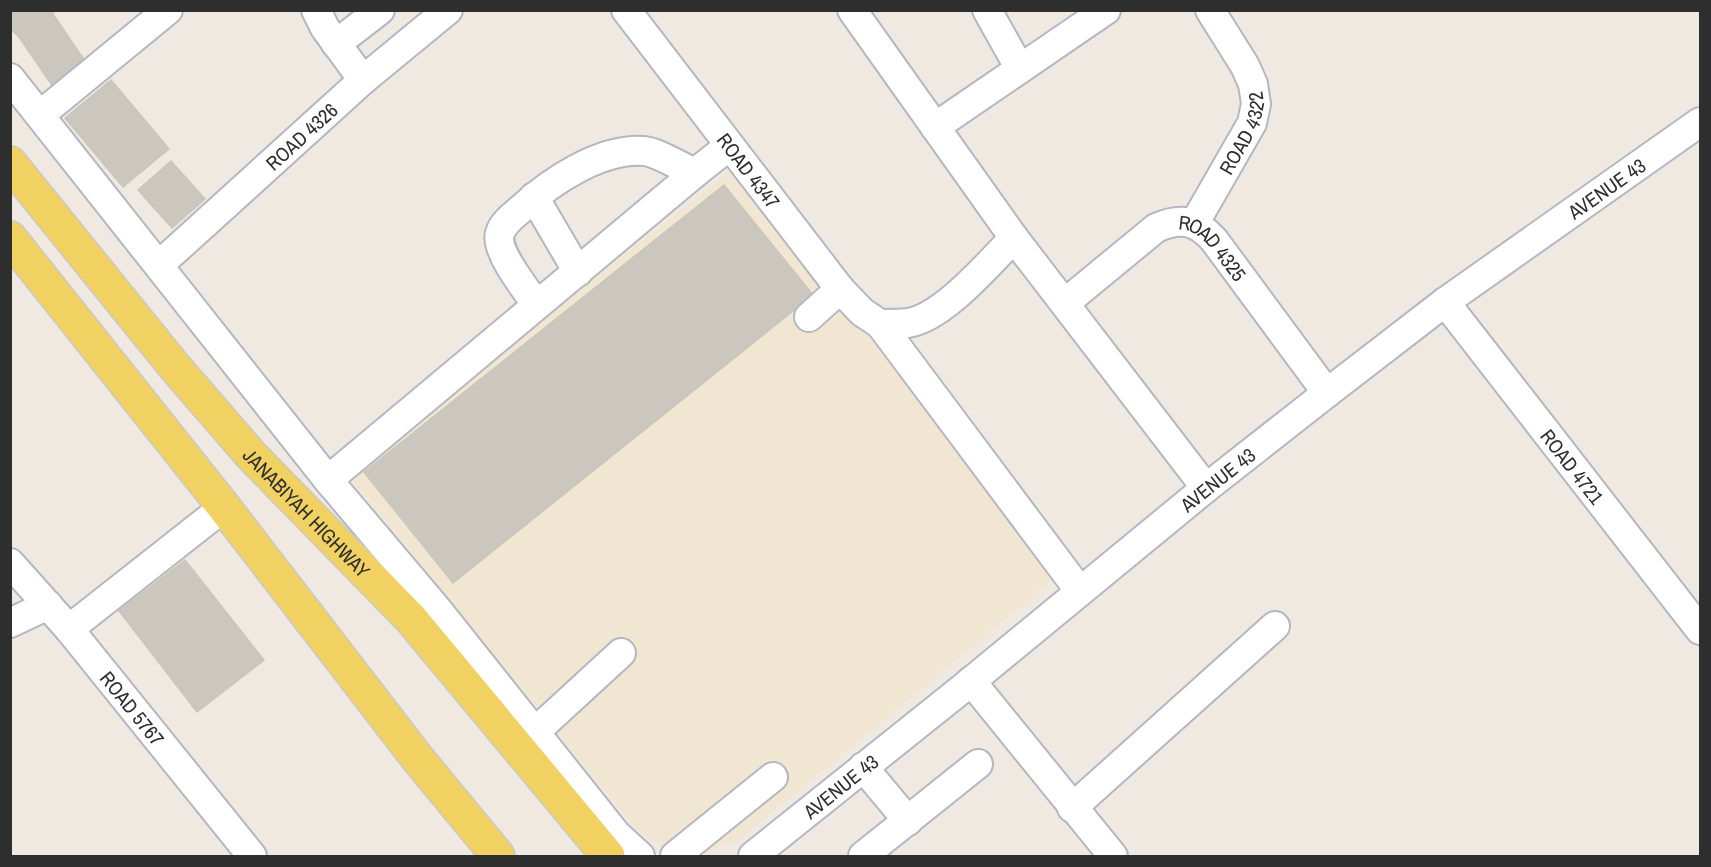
<svg xmlns="http://www.w3.org/2000/svg" width="1711" height="867" viewBox="0 0 1711 867" font-family="'Archivo Narrow',sans-serif">
	<style>
		.education { fill: #f0e6d1 }
		.building { fill: #cbc7bf; stroke: #cbc5ba; stroke-width: 1.5 }
		.lines { fill: none; stroke-linecap: round; stroke-linejoin: round }
		.minor-casing { stroke: #b4b7c1; stroke-width: 32 }
		.major-casing { stroke: #c9c9c9; stroke-width: 36 }
		.minor { stroke: #fff; stroke-width: 28 }
		.major { stroke: #f2d163; stroke-width: 33 }
		.labels { text-anchor: middle; dominant-baseline: central; stroke-width: 4.5; stroke-linejoin: round; paint-order: stroke }
		.street-label { font-size: 20px; fill: #2e2e2e; stroke: #fff }
	</style>
	<rect width="100%" height="100%" fill="#efe9e1"/>
	<path class="education" d="M736 167 1056 577 740 839 699 855 676 856 637 830 348 475 364 459Z"/>
	<path class="building" d="M10 10H57L19 37 10 28Z
		M53 14 87 64 53 87 19 37Z
		M111 80 169 149 123 187 65 118Z
		M171 161 205 199 172 228 138 190Z
		M724 185 813 295 453 583 364 472Z
		M185 560 264 660 197 712 119 611Z"/>
	<g class="lines">
		<defs>
			<g id="minor">
				<path d="M316 10 325 28 363 80"/>
				<path id="s1" d="M626 10 840 289 862 312 880 324 1079 590"/>
				<path d="M852 10 1014 238 1206 488"/>
				<path d="M987 10 1020 69"/>
				<path d="M336 44 380 10"/>
				<path d="M10 78 328 480 437 609 616 834 640 856"/>
				<path d="M40 115 168 10"/>
				<path d="M935 127 1106 10"/>
				<path d="M534 197 578 272"/>
				<path id="s2" d="M1194 224 1252 123 1256 104 1253 84 1245 66 1210 10"/>
				<path id="s3" d="M159 265 363 80 448 10"/>
				<path id="s4" d="M1445 302 1700 630"/>
				<path id="s5" d="M1065 303 1156 228C1181 217 1196 220 1214 240L1327 393"/>
				<path d="M537 305C527 291 494 250 500 233 503 223 514 215 521 209 551 181 601 148 644 151 657 152 681 167 695 173"/>
				<path d="M809 317 840 289"/>
				<path d="M880 324C889 324 899 324 908 323 943 318 989 263 1014 238"/>
				<path d="M328 480 695 173 729 146"/>
				<path id="s6" d="M10 563 69 629 252 856"/>
				<path d="M10 623 48 605"/>
				<path d="M69 629 224 507"/>
				<path d="M971 681 1113 856"/>
				<path d="M535 732 621 653"/>
				<path d="M863 767 908 821"/>
				<path d="M1072 808 1275 626"/>
				<path d="M675 856 773 777"/>
				<path id="s7" d="M753 856 963 688 1206 488 1327 393 1445 302 1700 122"/>
				<path d="M863 856 978 764"/>
			</g>
			<g id="major">
				<path id="s8" d="M10 163 174 366 251 455 411 619 608 856"/>
				<path d="M10 238 224 507 418 759 498 856"/>
			</g>
		</defs>
		<use href="#minor" class="minor-casing"/>
		<use href="#major" class="major-casing"/>
		<use href="#minor" class="minor"/>
		<use href="#major" class="major"/>
	</g>
	<g class="labels">
		<g class="street-label">
			<text stroke="none"><textPath href="#s2" startOffset="104">ROAD 4322</textPath></text>
			<text stroke="none"><textPath href="#s3" startOffset="192">ROAD 4326</textPath></text>
			<text stroke="none"><textPath href="#s1" startOffset="202">ROAD 4347</textPath></text>
			<text stroke="none"><textPath href="#s7" startOffset="1084">AVENUE 43</textPath></text>
			<text stroke="none"><textPath href="#s5" startOffset="186">ROAD 4325</textPath></text>
			<text stroke="none"><textPath href="#s4" startOffset="208">ROAD 4721</textPath></text>
			<text stroke="none"><textPath href="#s7" startOffset="598">AVENUE 43</textPath></text>
			<text stroke="none"><textPath href="#s8" startOffset="459">JANABIYAH HIGHWAY</textPath></text>
			<text stroke="none"><textPath href="#s6" startOffset="190">ROAD 5767</textPath></text>
			<text stroke="none"><textPath href="#s7" startOffset="112">AVENUE 43</textPath></text>
		</g>
	</g>
	<rect width="1711" height="867" fill="none" stroke="#2e2e2e" stroke-width="24"/>
</svg>
